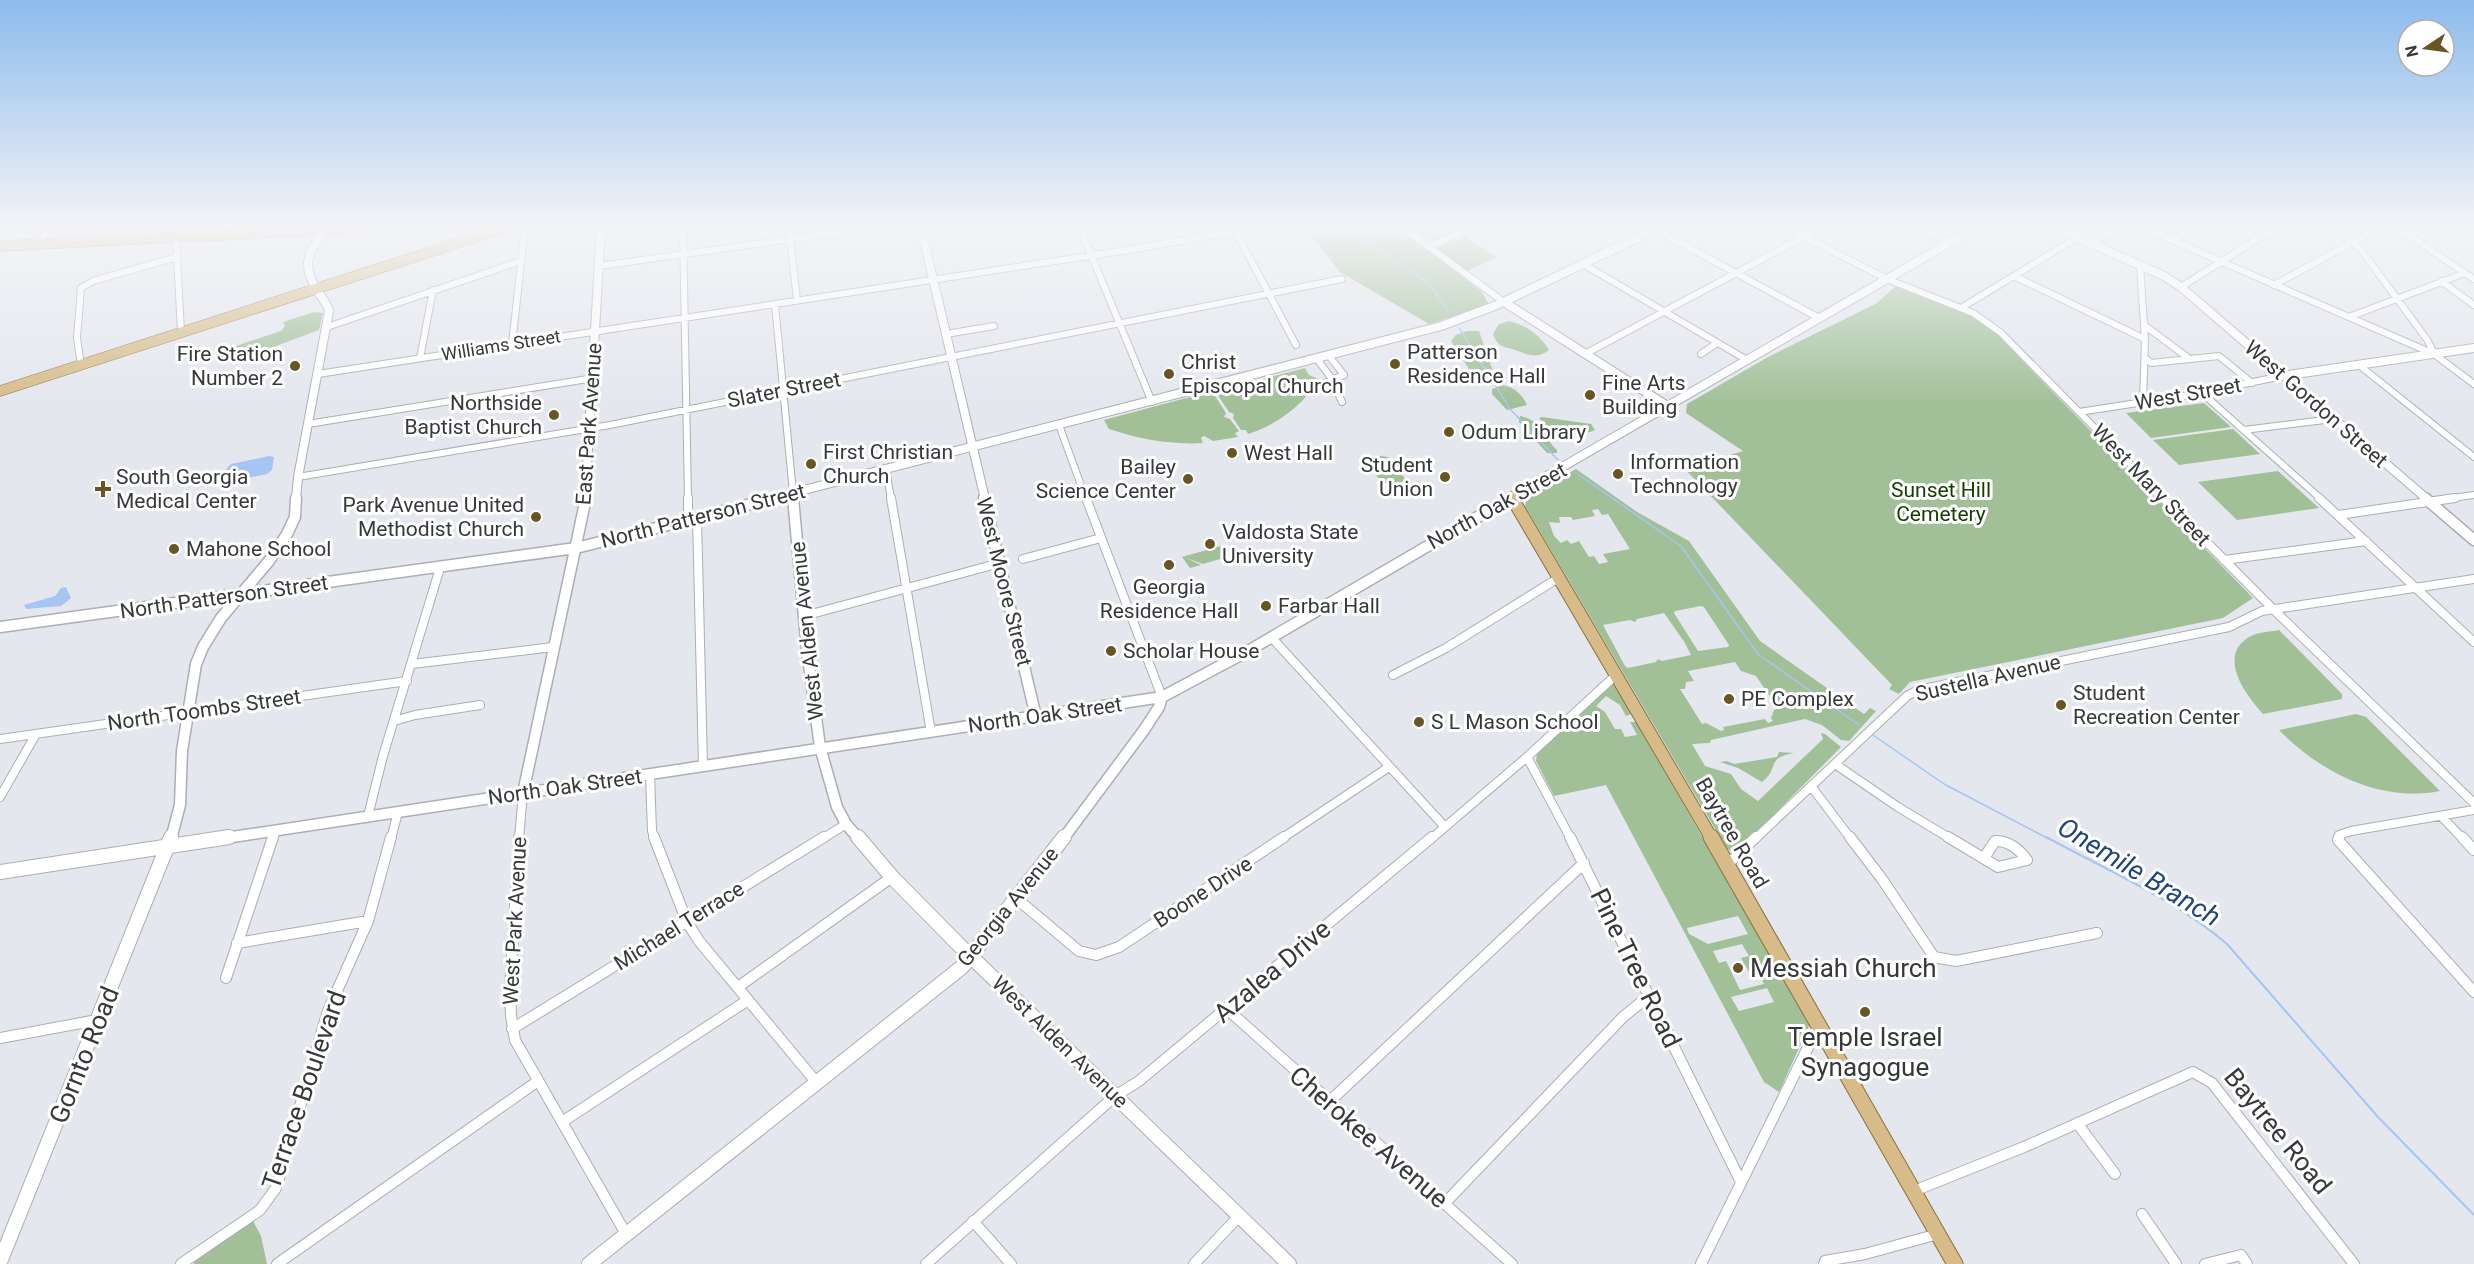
<svg xmlns="http://www.w3.org/2000/svg" width="2474" height="1264" viewBox="0 0 2474 1264" font-family="Roboto,sans-serif">
	<style>
		.green { fill: #a1c098; fill-rule: evenodd }
		.water { fill: #a6c5f2 }
		.lines { fill: none; stroke-linecap: round; stroke-linejoin: round }
		.stream-far1 { stroke: #a6c5f2; stroke-width: 1.5 }
		.stream { stroke: #a6c5f2; stroke-width: 2 }
		.street-far2-casing { stroke: #abaeb5; stroke-width: 8 }
		.street-far1-casing { stroke: #abaeb5; stroke-width: 10 }
		.street-casing { stroke: #abaeb5; stroke-width: 12 }
		.secondary-far2-casing { stroke: #abaeb5; stroke-width: 10 }
		.secondary-far1-casing { stroke: #abaeb5; stroke-width: 13 }
		.secondary-casing { stroke: #abaeb5; stroke-width: 16 }
		.primary-far2-casing { stroke: #8d713b; stroke-width: 11 }
		.primary-far1-casing { stroke: #8d713b; stroke-width: 14 }
		.primary-casing { stroke: #8d713b; stroke-width: 17 }
		.street-far2 { stroke: #fff; stroke-width: 6 }
		.street-far1 { stroke: #fff; stroke-width: 8 }
		.street { stroke: #fff; stroke-width: 10 }
		.secondary-far2 { stroke: #fff; stroke-width: 8 }
		.secondary-far1 { stroke: #fff; stroke-width: 10 }
		.secondary { stroke: #fff; stroke-width: 14 }
		.primary-far2 { stroke: #d7bc89; stroke-width: 10 }
		.primary-far1 { stroke: #d7bc89; stroke-width: 12 }
		.primary { stroke: #d7bc89; stroke-width: 15 }
		.poi-dot { fill: #665623; stroke: #fff; stroke-width: 2 }
		.labels { text-anchor: middle; dominant-baseline: central; stroke-width: 6; stroke-linejoin: round; paint-order: stroke }
		.far-street-label { font-size: 18px; fill: #36383a; stroke: #fff }
		.poi-label { font-size: 21px; fill: #36383a; stroke: #fff; text-anchor: start }
		.street-label { font-size: 21px; fill: #36383a; stroke: #fff }
		.park-label { font-size: 21px; fill: #123f00; stroke: #fff }
		.near-street-label { font-size: 26px; fill: #36383a; stroke: #fff }
		.near-poi-label { font-size: 26px; fill: #36383a; stroke: #fff; text-anchor: start }
		.near-water-label { font-size: 27px; font-style: italic; fill: #1f457c; stroke: #fff }
	</style>
	<rect width="100%" height="100%" fill="#e4e7ee"/>
	<path class="green" d="M1305 228H1399L1482 292 1489 305 1429 324 1340 272Z
		M1411 228H1466L1434 242Z
		M1465 236 1497 257 1465 272 1435 249Z
		M1899 283 1972 314 1985 322 2253 598 2223 618 1910 682 1899 694 1889 689 1892 685 1683 467V464L1688 461 1695 466 1743 451 1686 413 1687 404 1768 357 1877 303Z
		M314 312 323 313 319 330 233 362 227 349 281 331 285 326 283 322Z
		M1509 321C1526 325 1540 335 1549 350 1538 358 1531 356 1518 351 1506 346 1498 349 1493 334L1499 324Z
		M1467 331H1479L1495 377 1486 382 1472 374 1451 341 1456 335Z
		M1305 368 1309 375 1321 380C1312 384 1309 394 1302 401 1287 416 1268 428 1248 434L1246 430H1241L1233 418 1234 414 1229 412 1215 391Z
		M1503 385C1515 388 1522 394 1527 405L1507 410 1492 394V389Z
		M1212 391 1226 413 1224 417 1230 419 1239 431 1235 433 1238 437 1213 441 1204 436 1201 438 1203 443C1171 445 1139 439 1109 429L1104 420Z
		M2204 403 2231 427 2151 438 2126 413Z
		M1520 416C1543 421 1542 436 1557 450V453H1547L1519 422Z
		M1542 417 1591 424 1595 430C1581 437 1564 432 1549 430L1539 418Z
		M2233 429 2260 454 2179 465 2153 440Z
		M1381 456 1388 457 1407 481 1397 485 1382 483 1365 460Z
		M1576 469 1637 512 1689 541 1760 641 1864 714 1870 708 1876 711 1849 741 1841 740 1822 725 1805 719 1711 740 1710 743 1692 744 1705 766 1731 774 1741 789 1758 801 1823 739 1821 733 1825 734 1841 747 1736 853 1727 849 1525 506 1527 498ZM1598 509 1602 515 1608 514 1630 549 1603 554 1608 562 1599 564 1594 556 1589 557 1579 541 1571 544 1567 540 1561 543 1554 536 1549 522 1560 523 1559 517H1571L1573 520 1595 516 1592 510ZM1701 606 1704 607 1729 645 1728 647 1698 651 1674 613 1675 611ZM1664 613 1685 643 1691 655 1662 661 1658 659 1656 662 1628 668 1625 666 1603 625 1630 620 1635 622 1637 619ZM1735 662 1741 671 1756 676 1778 708 1774 710 1771 718 1773 721 1768 723 1765 719 1723 727 1724 730 1721 731 1706 723 1702 724 1680 689H1685L1686 682 1694 681 1688 671Z
		M2278 471 2319 508 2237 520 2198 482Z
		M1221 546 1227 557 1203 564 1186 558 1201 565 1190 568 1182 557Z
		M2279 630 2342 694V699L2263 714C2248 697 2218 660 2246 639 2255 632 2268 632 2279 630Z
		M1610 684 1615 686 1631 714 1626 716 1620 705 1606 696 1596 706 1605 712 1615 729H1621L1625 737 1637 735 1630 722H1636L1810 1024 1779 1092 1764 1082 1606 785 1554 796 1536 761 1537 753ZM1738 916 1748 934 1708 944 1689 934 1687 928ZM1742 944 1749 956 1741 958 1751 975 1759 973 1764 984 1740 990 1726 961 1719 963 1713 951ZM1767 988 1774 1002 1739 1011 1731 997Z
		M2356 714 2366 717 2440 791C2380 803 2320 772 2279 730Z
		M1779 752 1794 753C1765 758 1780 768 1762 782L1738 768 1720 762 1727 761 1734 764 1777 757Z
		M252 1219 261 1236 267 1264H194L195 1260Z"/>
	<path class="water" d="M269 456 274 457 272 470 267 474 223 483H218L216 480 231 464Z
		M66 587 71 598 61 606 26 609 24 605 55 596 61 588Z"/>
	<g class="lines">
		<path class="stream-far1" d="M1331 228 1370 244 1429 283 1449 312
			M1459 328 1511 410 1559 461
			M1579 475 1681 546 1758 654 1859 725
			M1873 735 1944 784 2049 839"/>
		<path class="stream" d="M2046 837C2107 870 2174 899 2227 944L2378 1117 2474 1215"/>
		<defs>
			<path id="street-far2" d="M683 228 688 499
				M789 228 797 300
				M1080 228 1152 402
				M1403 228 1504 302
				M1653 228 1819 318
				M1787 228 1887 279 1973 313 2000 332 2165 499
				M1919 228 1950 242
				M2144 228 2434 354 2474 384
				M2233 228 2259 238
				M2336 228 2362 251 2428 341 2434 354
				M2398 228 2474 279
				M1236 232 1296 345
				M2406 233 2432 228
				M176 237 181 332
				M153 238 160 228
				M2173 240 2193 228
				M78 242 89 228
				M2091 243 2117 228
				M37 244 49 228
				M1428 247 1472 228
				M1583 264 1747 360
				M2140 265 2145 339 2143 402
				M599 266 869 228
				M2014 276 2145 339
				M2441 281 2474 305
				M2274 285 2379 228
				M2181 287 2275 228
				M775 304 793 493
				M1961 308 2078 237
				M2349 317 2465 273
				M2144 325 2187 357
				M327 327 521 261
				M946 334 994 326
				M512 344 525 228
				M1585 354 1820 228
				M1701 354 1717 343
				M420 358 433 290
				M2145 358 2151 363 2219 356 2252 383
				M1317 359 1338 387 1337 391 1342 402
				M81 365 77 338 81 288 93 281 177 257
				M2359 365 2474 457
				M318 374 1134 249 1254 228
				M1320 389 1324 383 1344 375 1329 356
				M2202 393 2321 499
				M2079 412 2196 394 2282 376
				M308 424 594 378
				M1059 425 1086 499
				M2244 430 2333 419
				M886 469 891 499
				M298 477 610 425 1342 279
				M2445 499 2474 495"/>
			<path id="street-far1" d="M688 498V520
				M891 498 931 732
				M1086 498 1162 697
				M2163 498 2274 610 2474 803
				M2319 498 2474 642
				M2338 515 2455 498
				M697 517 703 766
				M1023 559 1101 538
				M2224 560 2366 541
				M804 616 1000 563
				M1271 637 1445 827
				M412 664 553 647
				M1393 675 1446 648 1560 577
				M394 721 415 715 480 705
				M0 739 407 681
				M1527 757 1571 839
				M1835 764 1898 807 1951 839
				M650 774 652 831 655 839
				M1811 786 1851 839
				M0 797 36 734
				M368 816 383 756 440 568
				M2441 816 2463 839
				M273 839 276 830
				M391 839 398 812
				M519 839 523 793
				M822 839 846 824
				M1281 839 1389 767
				M1431 839 1527 757 1616 675
				M1755 839 1907 696 1918 690 2229 627 2262 611 2474 579
				M2338 839 2339 835 2351 831 2474 810"/>
			<path id="street" d="M519 837 510 991 511 1016 515 1040 626 1234
				M654 837 687 922 699 941 817 1083
				M1570 837 1741 1182
				M1850 837 1882 879 1934 957 1956 961 2097 933
				M1948 837 1998 867 2027 860C2020 850 2008 840 1995 841L1984 858
				M2339 837 2338 840 2474 992
				M2462 837 2474 850
				M1727 865 1756 837
				M1017 899 1079 951 1096 955 1119 947 1284 837
				M237 943 368 921
				M226 978 273 837
				M738 987 892 877
				M1227 1009 1512 1264
				M512 1029 824 837
				M0 1038 97 1020
				M1330 1101 1584 863
				M562 1122 748 1000
				M2077 1123 2115 1174
				M1914 1191 2024 1147 2193 1072 2212 1083 2354 1264
				M1445 1203 1623 1017 1649 996
				M2142 1214 2176 1264
				M973 1221 1011 1264
				M181 1264 260 1210 276 1188 328 1011 368 921 391 837
				M277 1264 538 1081
				M926 1264 1115 1096 1139 1081 1432 837
				M1194 1264 1239 1216
				M1701 1264 1819 1025
				M1824 1264 1825 1261 1865 1254 1938 1234
				M2205 1264 2241 1255 2247 1264"/>
			<path id="secondary-far2" d="M921 228 985 499
				M2056 228 2164 276 2181 287 2427 499
				M1504 302 1669 407
				M2282 376 2474 348
				M793 493 794 499
				M296 499 298 477 329 311C327 303 321 297 317 290 300 263 309 252 326 229
				M585 499 601 228
				M769 499 1441 326 1497 305 1658 228
				M1507 499 1975 228"/>
			<path id="secondary-far1" d="M793 498 807 650 820 747 837 807 846 824 859 839
				M984 498 1036 717
				M2425 498 2474 540
				M0 627 576 548 775 498
				M523 793 586 498
				M171 839 180 805 182 751 196 664 203 647 221 618 269 561 287 534 295 517 296 498
				M219 839 1162 697 1248 651 1510 498
				M1063 839 1144 730 1159 707 1162 697"/>
			<path id="secondary" d="M858 837 892 877 960 946 1289 1264
				M0 872 229 837
				M0 1262 171 837
				M589 1264 962 967 1064 837"/>
			<path id="primary-far2" d="M0 246 359 228
				M0 391 504 228"/>
			<path id="primary-far1" d="M1512 498 1712 839"/>
			<path id="primary" d="M1711 837 1955 1264"/>
		</defs>
		<use href="#street-far2" class="street-far2-casing"/>
		<use href="#street-far1" class="street-far1-casing"/>
		<use href="#street" class="street-casing"/>
		<use href="#secondary-far2" class="secondary-far2-casing"/>
		<use href="#secondary-far1" class="secondary-far1-casing"/>
		<use href="#secondary" class="secondary-casing"/>
		<use href="#primary-far2" class="primary-far2-casing"/>
		<use href="#primary-far1" class="primary-far1-casing"/>
		<use href="#primary" class="primary-casing"/>
		<use href="#street-far2" class="street-far2"/>
		<use href="#street-far1" class="street-far1"/>
		<use href="#street" class="street"/>
		<use href="#secondary-far2" class="secondary-far2"/>
		<use href="#secondary-far1" class="secondary-far1"/>
		<use href="#secondary" class="secondary"/>
		<use href="#primary-far2" class="primary-far2"/>
		<use href="#primary-far1" class="primary-far1"/>
		<use href="#primary" class="primary"/>
	</g>
	<linearGradient id="sky" x2="0" y2="1"><stop stop-color="#8dbbec"/><stop offset="0.56" stop-color="#f3f4f7"/><stop offset="1" stop-color="#f3f4f7" stop-opacity="0"/></linearGradient>
	<rect width="2474" height="404" fill="url(#sky)"/>
	<g class="poi-dot">
		<circle cx="1395" cy="364" r="6"/>
		<circle cx="295" cy="366" r="6"/>
		<circle cx="1169" cy="374" r="6"/>
		<circle cx="1590" cy="395" r="6"/>
		<circle cx="554" cy="415" r="6"/>
		<circle cx="1449" cy="432" r="6"/>
		<circle cx="1232" cy="453" r="6"/>
		<circle cx="811" cy="464" r="6"/>
		<circle cx="1618" cy="474" r="6"/>
		<circle cx="1445" cy="477" r="6"/>
		<circle cx="1188" cy="479" r="6"/>
		<path d="M100 480h6v6h6v6h-6v6h-6v-6h-6v-6h6z"/>
		<circle cx="536" cy="517" r="6"/>
		<circle cx="1210" cy="544" r="6"/>
		<circle cx="174" cy="549" r="6"/>
		<circle cx="1169" cy="565" r="6"/>
		<circle cx="1266" cy="606" r="6"/>
		<circle cx="1111" cy="651" r="6"/>
		<circle cx="1729" cy="699" r="6"/>
		<circle cx="2061" cy="705" r="6"/>
		<circle cx="1419" cy="722" r="6"/>
		<circle cx="1738" cy="968" r="6"/>
		<circle cx="1865" cy="1012" r="6"/>
	</g>
	<g class="labels">
		<g class="far-street-label">
			<text transform="translate(501 345) rotate(-9)">Williams Street</text>
		</g>
		<g class="poi-label">
			<text x="1407" y="352">Patterson<tspan x="1407" dy="24">Residence Hall</tspan></text>
			<text x="283" y="354" text-anchor="end">Fire Station<tspan x="283" dy="24">Number 2</tspan></text>
			<text x="1181" y="362">Christ<tspan x="1181" dy="24">Episcopal Church</tspan></text>
			<text x="1602" y="383">Fine Arts<tspan x="1602" dy="24">Building</tspan></text>
			<text x="542" y="403" text-anchor="end">Northside<tspan x="542" dy="24">Baptist Church</tspan></text>
			<text x="1461" y="432">Odum Library</text>
			<text x="823" y="452">First Christian<tspan x="823" dy="24">Church</tspan></text>
			<text x="1244" y="453">West Hall</text>
			<text x="1630" y="462">Information<tspan x="1630" dy="24">Technology</tspan></text>
			<text x="1433" y="465" text-anchor="end">Student<tspan x="1433" dy="24">Union</tspan></text>
			<text x="1176" y="467" text-anchor="end">Bailey<tspan x="1176" dy="24">Science Center</tspan></text>
			<text x="116" y="477">South Georgia<tspan x="116" dy="24">Medical Center</tspan></text>
			<text x="524" y="505" text-anchor="end">Park Avenue United<tspan x="524" dy="24">Methodist Church</tspan></text>
			<text x="1222" y="532">Valdosta State<tspan x="1222" dy="24">University</tspan></text>
			<text x="186" y="549">Mahone School</text>
			<text x="1169" y="587" text-anchor="middle">Georgia<tspan x="1169" dy="24">Residence Hall</tspan></text>
			<text x="1278" y="606">Farbar Hall</text>
			<text x="1123" y="651">Scholar House</text>
			<text x="2073" y="693">Student<tspan x="2073" dy="24">Recreation Center</tspan></text>
			<text x="1741" y="699">PE Complex</text>
			<text x="1431" y="722">S L Mason School</text>
		</g>
		<g class="street-label">
			<text transform="translate(784 390) rotate(-11)">Slater Street</text>
			<text transform="translate(2188 394) rotate(-10)">West Street</text>
			<text transform="translate(2316 404) rotate(41)">West Gordon Street</text>
			<text transform="translate(589 424) rotate(-86)">East Park Avenue</text>
			<text transform="translate(2151 485) rotate(46)">West Mary Street</text>
			<text transform="translate(1497 506) rotate(-29)">North Oak Street</text>
			<text transform="translate(703 516) rotate(-14)">North Patterson Street</text>
			<text transform="translate(1004 582) rotate(76)">West Moore Street</text>
			<text transform="translate(224 597) rotate(-8)">North Patterson Street</text>
			<text transform="translate(807 631) rotate(-96)">West Alden Avenue</text>
			<text transform="translate(1988 678) rotate(-13)">Sustella Avenue</text>
			<text transform="translate(204 710) rotate(-8)">North Toombs Street</text>
			<text transform="translate(1045 715) rotate(-8)">North Oak Street</text>
			<text transform="translate(565 787) rotate(-8)">North Oak Street</text>
			<text transform="translate(1732 833) rotate(60)">Baytree Road</text>
			<text transform="translate(1203 892) rotate(-33)">Boone Drive</text>
			<text transform="translate(1008 907) rotate(-51)">Georgia Avenue</text>
			<text transform="translate(515 921) rotate(-87)">West Park Avenue</text>
			<text transform="translate(679 926) rotate(-32)">Michael Terrace</text>
			<text transform="translate(1060 1042) rotate(44)">West Alden Avenue</text>
		</g>
		<g class="park-label">
			<text x="1941" y="490">Sunset Hill<tspan x="1941" dy="24">Cemetery</tspan></text>
		</g>
		<g class="near-street-label">
			<text transform="translate(1636 968) rotate(64)">Pine Tree Road</text>
			<text transform="translate(1272 971) rotate(-40)">Azalea Drive</text>
			<text transform="translate(84 1055) rotate(-68)">Gornto Road</text>
			<text transform="translate(304 1090) rotate(-71)">Terrace Boulevard</text>
			<text transform="translate(2278 1131) rotate(51)">Baytree Road</text>
			<text transform="translate(1369 1137) rotate(41)">Cherokee Avenue</text>
		</g>
		<g class="near-poi-label">
			<text x="1750" y="968">Messiah Church</text>
			<text x="1865" y="1037" text-anchor="middle">Temple Israel<tspan x="1865" dy="30">Synagogue</tspan></text>
		</g>
		<g class="near-water-label">
			<text transform="translate(2139 872) rotate(31)">Onemile Branch</text>
		</g>
	</g>
	<g transform="translate(2426 48) rotate(257)"><circle r="28" fill="#ffffff" stroke="#afafb0" stroke-width="1.5"/>
	<path d="M0-4.5L10 22L0 15L-10 22Z" fill="#665623"/>
	<text y="-9" font-size="16" font-weight="bold" text-anchor="middle" fill="#36383a">N</text>
	</g>
</svg>
